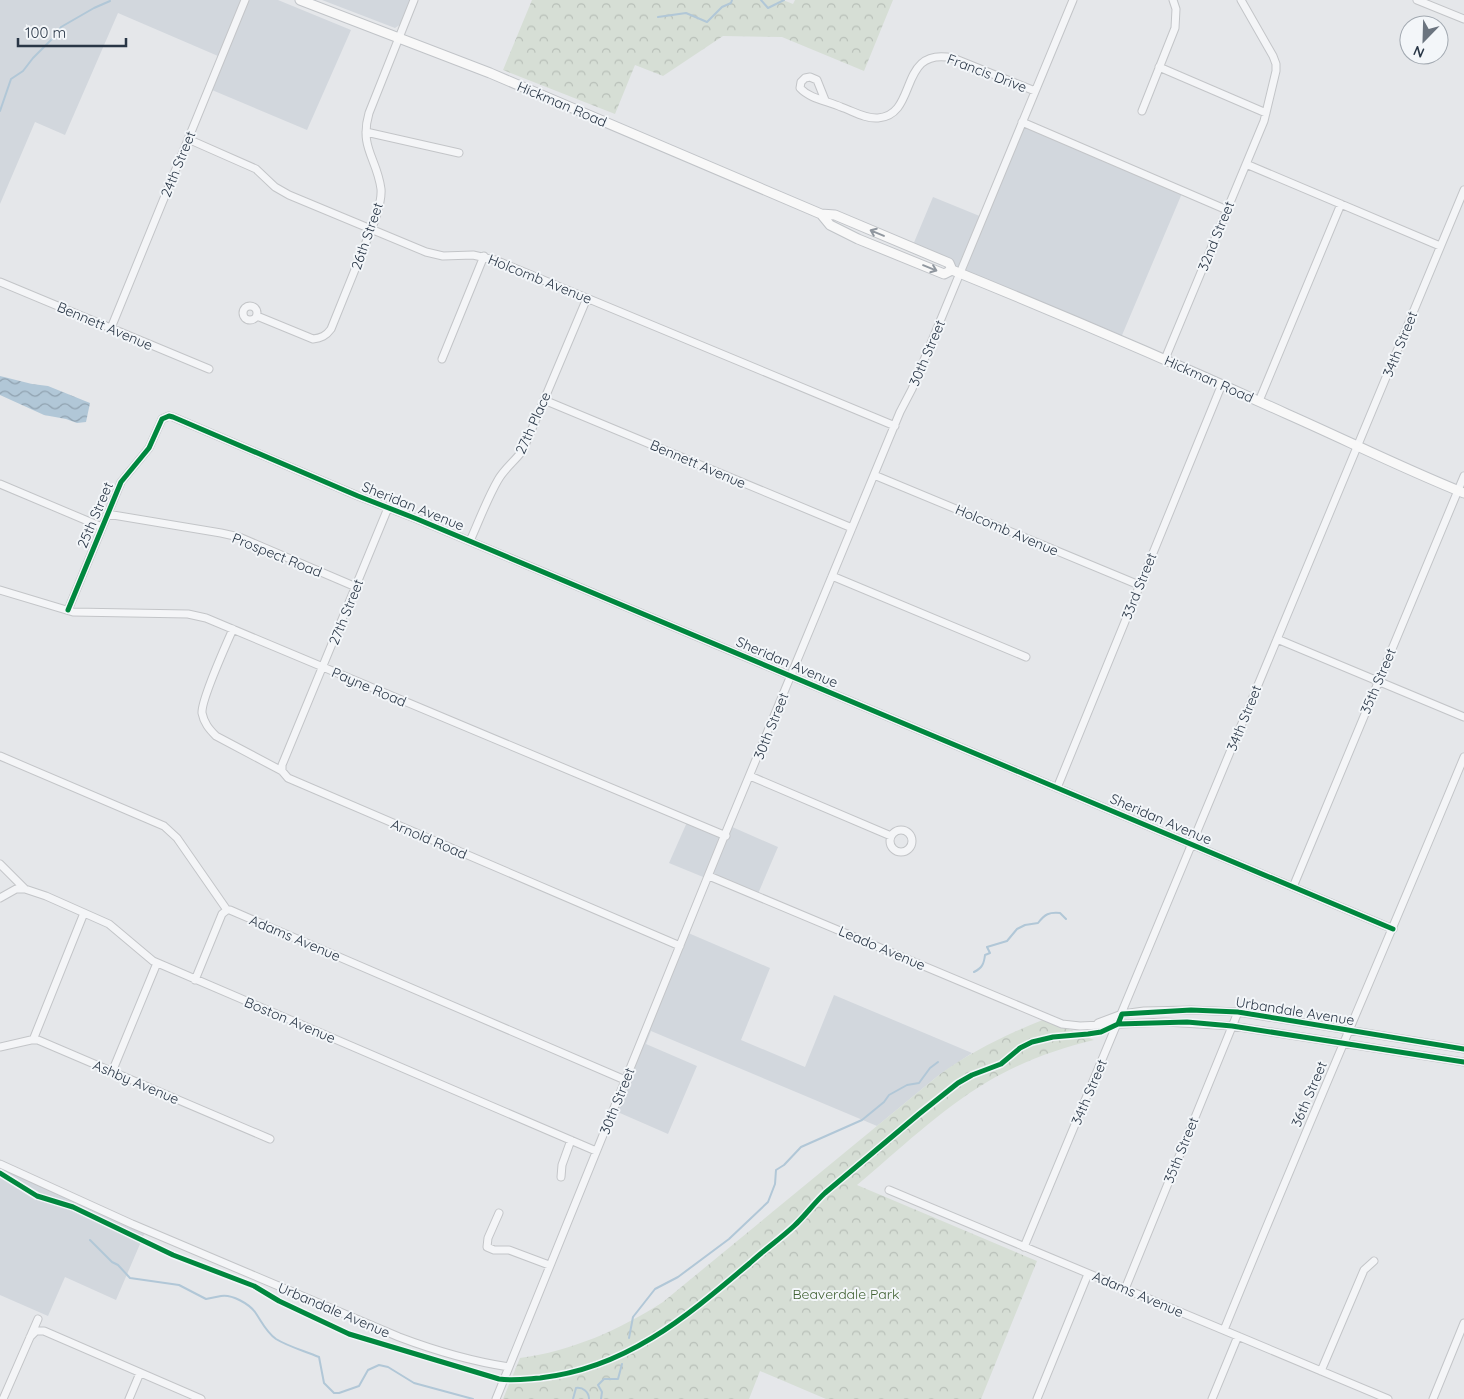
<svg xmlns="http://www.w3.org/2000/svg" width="1464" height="1399" viewBox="0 0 1464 1399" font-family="Quicksand,sans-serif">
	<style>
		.built { fill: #d2d7dd }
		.park { fill: url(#park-crowns) }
		.water { fill: url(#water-waves) }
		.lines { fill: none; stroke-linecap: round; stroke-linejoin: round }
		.stream { stroke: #b1c7d7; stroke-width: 2 }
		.minor-casing { stroke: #c3c5c8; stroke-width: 9 }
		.major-casing { stroke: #c1c4c8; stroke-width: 11 }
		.minor { stroke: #f4f5f7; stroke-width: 7 }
		.major { stroke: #f8f8f8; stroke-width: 9 }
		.cycleway-casing { stroke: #f3f6f9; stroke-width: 8 }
		.cycleway { stroke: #00873e; stroke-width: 5 }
		.oneway { stroke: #90979f }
		.labels { text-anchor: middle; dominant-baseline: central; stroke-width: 4; stroke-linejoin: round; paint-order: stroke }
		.street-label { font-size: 14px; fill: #293646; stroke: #f3f6f9 }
		.park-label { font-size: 14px; fill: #426335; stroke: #f3f6f9 }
	</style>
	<defs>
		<pattern id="park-crowns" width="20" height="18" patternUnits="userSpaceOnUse" patternTransform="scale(1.25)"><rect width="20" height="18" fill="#d6ded5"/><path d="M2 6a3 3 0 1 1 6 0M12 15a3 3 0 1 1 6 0" fill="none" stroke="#b8bfb8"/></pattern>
		<pattern id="water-waves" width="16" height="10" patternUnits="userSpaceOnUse" patternTransform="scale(1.25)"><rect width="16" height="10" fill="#b1c7d7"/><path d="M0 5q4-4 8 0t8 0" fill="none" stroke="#90a2b0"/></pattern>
	</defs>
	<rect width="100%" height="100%" fill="#e5e7ea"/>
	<path class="built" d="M0 0H241L218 56 118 13 65 135 35 122 0 204Z
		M249 0H278L351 30 307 130 212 90Z
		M322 0H411L401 24 395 28Z
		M1022 122 1183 191 1120 340 910 252 933 197 982 217Z
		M688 820 725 836 730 826 778 847 757 896 708 879 669 863Z
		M686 932 770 968 741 1040 805 1067 834 995 972 1053 939 1075 877 1126 651 1031 646 1044 697 1066 668 1134 613 1110Z
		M0 1164 146 1230 116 1300 65 1277 48 1316 0 1295Z"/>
	<path class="park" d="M532 0H783L793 4 795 0H893L864 71 782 37 723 36 663 76 635 65 615 114 503 70Z
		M1045 1019 1094 1040C1056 1049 1021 1062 987 1082 940 1110 899 1150 857 1185L1037 1261 981 1399H826L760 1371 749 1399H503L520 1358C572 1351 619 1330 663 1302L939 1075C972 1051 1007 1034 1045 1019Z"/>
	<path class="water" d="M0 376 32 384 48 386 90 403 86 422 77 423 66 419 44 415 0 395Z"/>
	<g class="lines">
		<path class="stream" d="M761 0 768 8 784 0
			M658 17 686 13 707 22 722 7 731 3 732 0
			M0 111 11 79 23 71 33 58 57 34 61 27 94 8 110 1
			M974 972C982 968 984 964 985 955L990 953 987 947 1007 941 1017 929 1025 925 1038 923C1045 914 1049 912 1060 913L1066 919
			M90 1240 112 1262 118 1265 130 1278 179 1285 206 1299C211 1298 216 1297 221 1296 232 1294 249 1304 255 1312 262 1322 266 1332 276 1339 289 1347 305 1351 319 1357L324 1383 334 1393H339L359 1386 368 1370 379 1365 388 1367 414 1383 473 1399
			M629 1338 633 1317 655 1289 678 1277 729 1239 768 1202 775 1184 776 1170 784 1165 801 1147 862 1120 884 1102 889 1095 907 1085 919 1083 930 1068 938 1062
			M573 1399 576 1388C583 1387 589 1392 589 1399
			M601 1399 602 1392 598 1385 604 1379H618L622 1364"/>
		<defs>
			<path id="minor" d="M1417 0 1464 19
				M1159 67 1266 113
				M825 100 817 80 810 77 805 78 801 82 800 88C810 99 828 101 841 107 853 111 865 119 878 118 919 115 897 46 953 58L1035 91
				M1142 111 1175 28 1176 9 1173 0
				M1022 122 1227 210
				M366 132 459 153
				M188 139 256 169 275 187 289 195 426 252 443 256 473 255 495 260 895 426
				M1246 164 1440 246
				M0 282 209 369
				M243 313a7 7 0 1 1 14 0a7 7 0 1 1-14 0Z
				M257 316 313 339C321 338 326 336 331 329L375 220C378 210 382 200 381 189 377 158 359 148 369 113L414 0
				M111 328 245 0
				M442 359 484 256
				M1165 359 1264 121 1276 71V64L1273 56 1241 0
				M544 400 852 528
				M1259 401 1341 204
				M874 475 1139 585
				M0 484 102 527
				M107 514 221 533 239 537 356 587
				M470 541C479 521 487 499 498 480 504 469 515 461 523 450L587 298
				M832 576 1026 657
				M0 590 73 612 188 614 206 618 726 836
				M68 610 121 482 149 448 162 419 169 416 173 417 358 496 417 519 1393 929
				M233 629C226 645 201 700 202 713 204 723 209 729 216 736L282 771 288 778 680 946
				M1277 639 1464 717
				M0 756 164 826 177 838 227 910H230L625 1080
				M282 771V765L388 508
				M750 776 891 836
				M1057 788 1222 384
				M890 841a11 11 0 1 1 22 0a11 11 0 1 1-22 0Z
				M0 864 25 889 46 896 109 924 153 961 596 1151
				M709 876 1062 1024 1080 1026 1165 1022 1232 1026 1464 1062
				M1293 887 1464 476
				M0 898 16 889H25
				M195 980 222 914 227 910
				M1098 1023 1122 1014 1144 1011 1191 1010 1238 1012 1464 1049
				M33 1040 84 913
				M0 1047 31 1040H38L270 1139
				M112 1072 157 963
				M0 1164 132 1224 399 1337C436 1351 470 1361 509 1367
				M561 1177 562 1165 571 1140
				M889 1190 1388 1399
				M499 1213 488 1238 487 1247 494 1250H509L549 1265
				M1024 1247 1464 190
				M1125 1289 1238 1012
				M1224 1330C1302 1138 1385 948 1464 757
				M30 1337 36 1331H44L201 1399
				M1321 1371 1364 1270 1374 1261
				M3 1399 38 1319
				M129 1399 140 1373
				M496 1399C628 1069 763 740 900 412L912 389 1073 0
				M1037 1399 1088 1274
				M1212 1399 1238 1336
				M1433 1399 1464 1323"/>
			<path id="major" d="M300 0 490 73 821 214 835 215 949 263 952 270C1065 316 1177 364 1287 414 1346 440 1404 469 1464 493
				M821 214 830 225 858 239 944 274 952 270"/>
		</defs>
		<use href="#minor" class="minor-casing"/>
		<use href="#major" class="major-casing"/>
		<use href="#minor" class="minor"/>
		<use href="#major" class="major"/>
		<defs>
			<path id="cycleway" d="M68 610 121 482 149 448 162 419 169 416 173 417 358 496 417 519 1393 929
				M1118 1024 1122 1014 1191 1010 1238 1012 1464 1049
				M0 1173 37 1196 73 1207 173 1255 254 1286 279 1301 349 1334 499 1379C513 1381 526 1379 540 1378 627 1368 686 1317 750 1263 764 1250 780 1239 794 1226 805 1216 814 1203 825 1193L919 1114 958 1083 972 1075 1001 1064 1020 1048 1032 1042 1053 1037 1088 1034 1101 1032 1118 1024 1187 1022 1232 1026 1464 1062"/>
		</defs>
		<use href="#cycleway" class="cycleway-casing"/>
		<use href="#cycleway" class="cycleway"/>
	</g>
	<defs><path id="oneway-shaft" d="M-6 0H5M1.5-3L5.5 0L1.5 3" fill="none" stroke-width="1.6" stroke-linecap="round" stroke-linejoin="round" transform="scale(1.25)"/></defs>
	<g class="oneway">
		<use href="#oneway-shaft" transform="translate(877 233) rotate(-157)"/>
		<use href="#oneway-shaft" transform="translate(930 268) rotate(22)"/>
	</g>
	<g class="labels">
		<g class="street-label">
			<text transform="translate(987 73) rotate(21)">Francis Drive</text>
			<text transform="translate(562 104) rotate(23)">Hickman Road</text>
			<text transform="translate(178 164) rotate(-68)">24th Street</text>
			<text transform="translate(367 236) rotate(-71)">26th Street</text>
			<text transform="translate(1216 236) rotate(-68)">32nd Street</text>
			<text transform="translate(540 279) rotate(22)">Holcomb Avenue</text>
			<text transform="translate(105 326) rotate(23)">Bennett Avenue</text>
			<text transform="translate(1400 344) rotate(-68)">34th Street</text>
			<text transform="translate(927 353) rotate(-67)">30th Street</text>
			<text transform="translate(1209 379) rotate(24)">Hickman Road</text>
			<text transform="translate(533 423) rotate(-66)">27th Place</text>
			<text transform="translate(698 464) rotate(23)">Bennett Avenue</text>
			<text transform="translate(413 506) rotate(22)">Sheridan Avenue</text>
			<text transform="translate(95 515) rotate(-67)">25th Street</text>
			<text transform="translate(1007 530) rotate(23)">Holcomb Avenue</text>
			<text transform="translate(277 555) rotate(22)">Prospect Road</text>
			<text transform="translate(1139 586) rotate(-68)">33rd Street</text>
			<text transform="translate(346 612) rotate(-68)">27th Street</text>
			<text transform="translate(787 662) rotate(23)">Sheridan Avenue</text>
			<text transform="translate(1378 681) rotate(-67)">35th Street</text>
			<text transform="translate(369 687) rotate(23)">Payne Road</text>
			<text transform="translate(1244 718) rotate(-68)">34th Street</text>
			<text transform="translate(771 726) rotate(-68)">30th Street</text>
			<text transform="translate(1161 819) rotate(23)">Sheridan Avenue</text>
			<text transform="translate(429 839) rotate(23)">Arnold Road</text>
			<text transform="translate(295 938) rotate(23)">Adams Avenue</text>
			<text transform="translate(882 948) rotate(23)">Leado Avenue</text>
			<text transform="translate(1295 1011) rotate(9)">Urbandale Avenue</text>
			<text transform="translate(290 1020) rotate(23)">Boston Avenue</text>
			<text transform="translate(136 1082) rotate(23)">Ashby Avenue</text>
			<text transform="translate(1089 1092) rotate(-67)">34th Street</text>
			<text transform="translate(1309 1094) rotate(-67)">36th Street</text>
			<text transform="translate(617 1101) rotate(-68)">30th Street</text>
			<text transform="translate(1181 1150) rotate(-68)">35th Street</text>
			<text transform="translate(1138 1294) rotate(23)">Adams Avenue</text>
			<text transform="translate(334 1310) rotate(23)">Urbandale Avenue</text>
		</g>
		<g class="park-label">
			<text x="846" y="1294">Beaverdale Park</text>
		</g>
	</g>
	<g transform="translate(1424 40) rotate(203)"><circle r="24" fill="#f3f6f9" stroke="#a2a9b1"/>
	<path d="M0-4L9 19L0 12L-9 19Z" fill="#6b747f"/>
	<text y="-8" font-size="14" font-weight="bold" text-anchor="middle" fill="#293646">N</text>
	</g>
	<path d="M18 38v8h108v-8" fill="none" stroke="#293646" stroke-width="2.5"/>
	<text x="25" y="38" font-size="15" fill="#293646" stroke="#f3f6f9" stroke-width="4" paint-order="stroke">100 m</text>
</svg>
